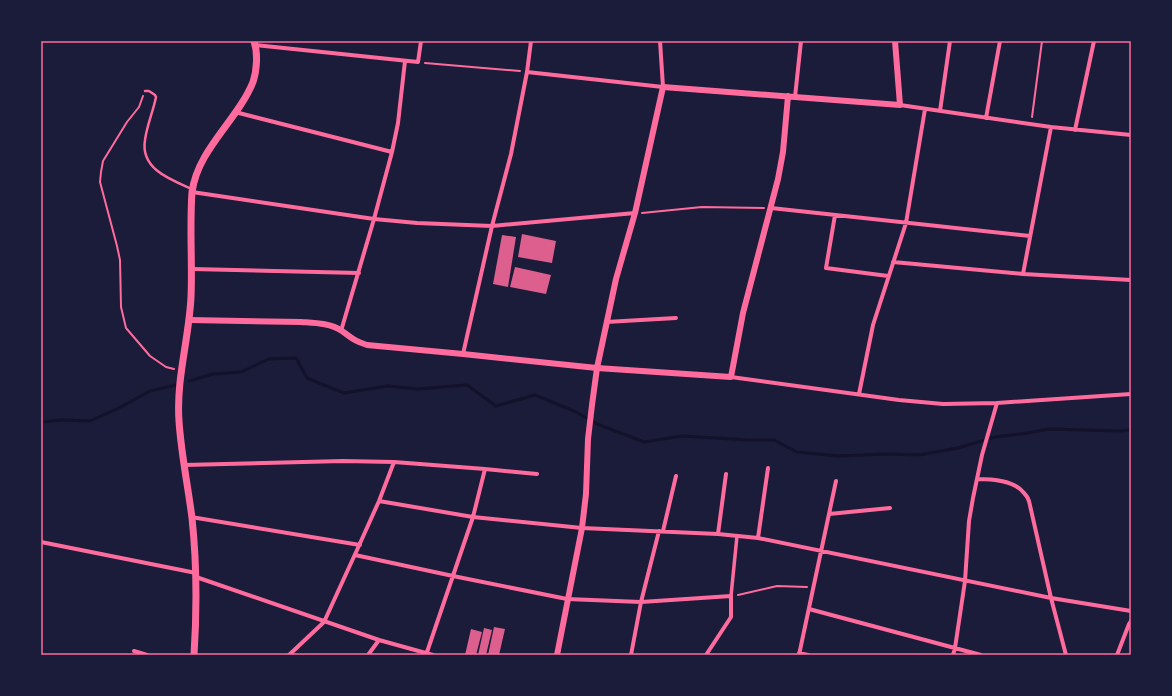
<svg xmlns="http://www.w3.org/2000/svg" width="1172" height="696" viewBox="0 0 1172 696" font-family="'Open Sans',sans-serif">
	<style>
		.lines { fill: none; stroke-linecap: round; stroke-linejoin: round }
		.stream { stroke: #12122b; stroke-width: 3 }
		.building { fill: #dd5f8e }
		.path { stroke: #ff6b9d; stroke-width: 2 }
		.service { stroke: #ff6b9d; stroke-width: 2.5 }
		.pedestrian { stroke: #ff6b9d; stroke-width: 3.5 }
		.minor { stroke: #ff6b9d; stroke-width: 4 }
		.tertiary { stroke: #ff6b9d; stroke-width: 6 }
		.secondary { stroke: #ff6b9d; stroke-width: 7 }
		.neatline { fill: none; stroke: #ff6b9d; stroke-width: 1.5 }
	</style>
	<rect width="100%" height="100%" fill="#1b1b3a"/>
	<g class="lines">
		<path class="stream" d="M189 381 213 374 241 372 269 359 296 358 307 378 344 393 387 386 418 389 467 385 496 406 535 395 574 411 597 424 644 442 682 436 749 440H774L797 452 838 456 888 454 919 455 958 448 995 437 1028 433 1049 429 1119 431 1131 430
			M41 422 62 420 90 421 119 408 150 391 176 385"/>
	</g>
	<path class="building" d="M522 234 556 241 552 263 518 257Z
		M502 235 516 237 508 287 493 284Z
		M515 267 551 275 546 294 510 287Z
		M494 627 505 629 499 655H488Z
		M484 628 492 630 486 655H478Z
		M471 629 482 632 476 655H465Z"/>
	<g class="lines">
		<path class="path" d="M425 63 520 71
			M143 96 139 107 127 122 103 161 101 172 100 182 117 246 120 260 121 307 126 328 150 356 166 367 174 369
			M1032 117 1042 41
			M642 213 702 207 764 208
			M738 595 777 586 807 587"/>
		<path class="service" d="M145 91H149L155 95 156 97C153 112 147 125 145 140 140 169 171 180 192 189"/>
		<path class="pedestrian" d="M731 596 737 536"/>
		<path class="minor" d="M255 45 418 62 421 41
			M527 72 663 87 660 41
			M795 97 801 41
			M900 105 1051 127 1131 135
			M940 111 950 41
			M235 112 392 152
			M986 118 1000 41
			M1075 130 1094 41
			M192 192 374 219 417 223 492 226 635 213
			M771 208 1030 236
			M835 215 826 268 888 276
			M893 262 1023 274 1131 280
			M192 269 359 273
			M1023 274 1051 127
			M606 322 676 318
			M341 331 374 219 392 152 398 123 405 61
			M463 354 492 226 511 154 527 72 531 41
			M731 377 899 400 943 404 997 403 1131 394
			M859 394 873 325 906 223 925 109
			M184 465 343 461 394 462 485 469 537 474
			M977 479C992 479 1014 480 1024 493 1026 495 1028 498 1029 501L1051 598 1066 655
			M379 501 473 517 582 528 718 534 758 538 1051 598 1131 611
			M829 514 890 508
			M191 517 360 545
			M663 531 676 476
			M718 534 726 474
			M758 538 768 468
			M41 542 196 573
			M355 555 453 576 567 599 641 602 731 596V617L706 655
			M196 577 379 640 433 655
			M809 609 981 655
			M134 651 147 655
			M799 653 808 655
			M289 655 324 622 357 550 379 501 394 462
			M368 655 379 640
			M426 655 473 517 485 469
			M631 655 641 602 659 531
			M799 655 836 481
			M953 655 955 648 965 581 969 521 973 498 982 455 997 403
			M1117 655 1129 624 1131 621"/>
		<path class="tertiary" d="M189 320 301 322C315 323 330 323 342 331 352 338 354 341 367 345L463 354 597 368 731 377 743 313 778 179 783 152 788 96
			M557 655 582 528 586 494 588 439 592 405 597 368 616 279 635 213 663 87 900 105 895 41"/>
		<path class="secondary" d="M194 655C197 609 197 565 192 518 188 486 181 453 179 421 176 379 189 339 191 297 192 275 191 253 191 231 191 218 191 205 192 192 198 149 237 121 253 82 257 70 258 53 254 41"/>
	</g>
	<rect width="1172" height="696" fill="none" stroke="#1b1b3a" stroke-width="84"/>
	<rect x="42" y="42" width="1088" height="612" class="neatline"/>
</svg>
